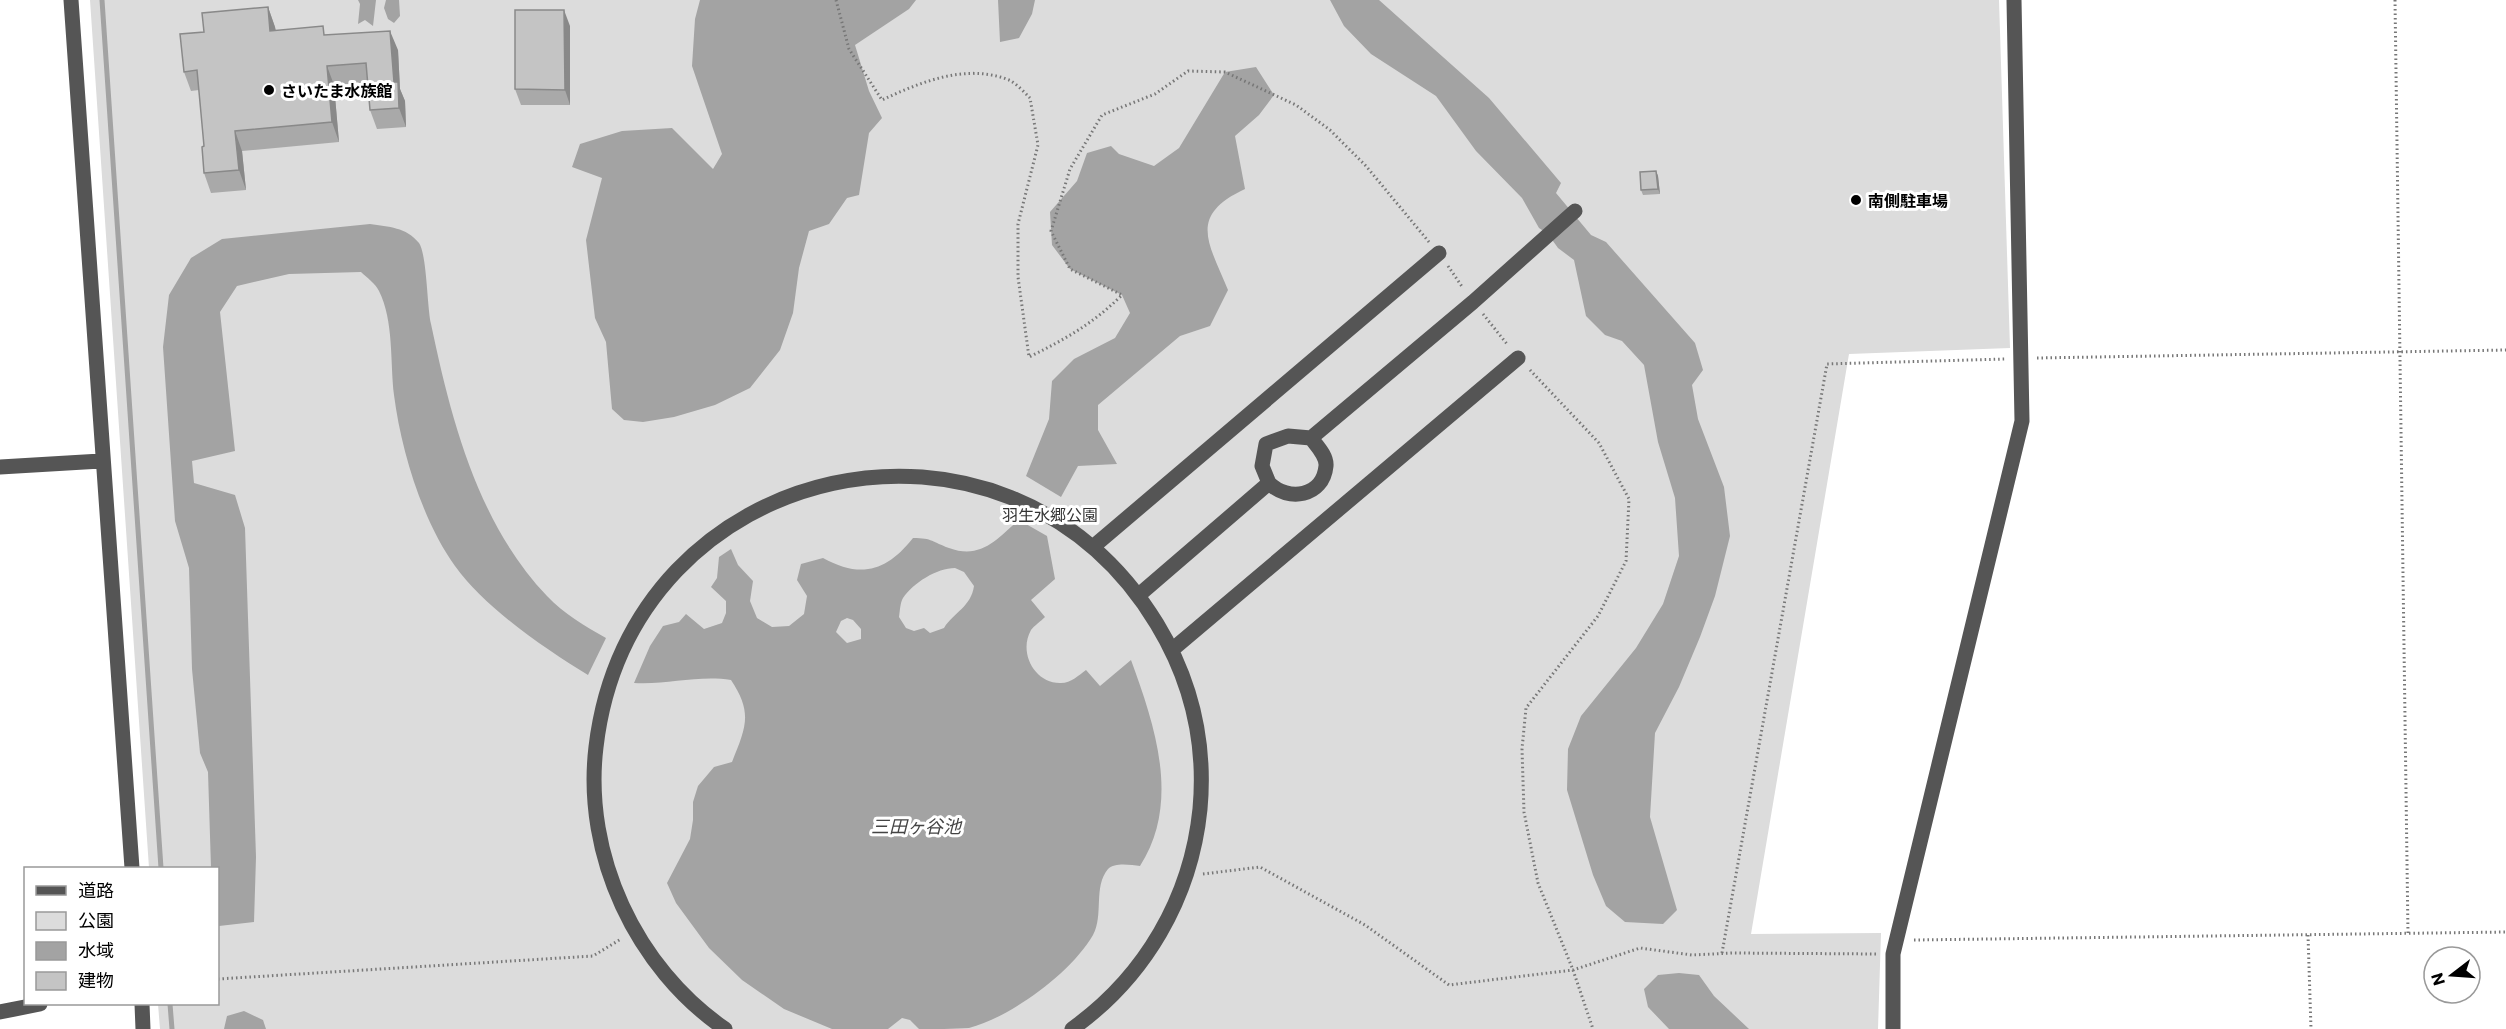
<svg xmlns="http://www.w3.org/2000/svg" width="2506" height="1029" viewBox="0 0 2506 1029" font-family="Commissioner,'Noto Sans JP',sans-serif">
	<style>
		.green { fill: #dcdcdc }
		.water { fill: #a3a3a3; fill-rule: evenodd }
		.lines { fill: none; stroke-linecap: round; stroke-linejoin: round }
		.stream { stroke: #a3a3a3; stroke-width: 5 }
		.path { stroke: #777; stroke-width: 3; stroke-dasharray: 1.5 3; stroke-linecap: butt }
		.minor { stroke: #555; stroke-width: 15 }
		.wall { fill: #a9a9a9 }
		.shaded-wall { fill: #898989 }
		.building { fill: #c4c4c4; stroke: #898989; stroke-width: 1.5 }
		.poi-dot { fill: #000; stroke: #fff; stroke-width: 2 }
		.labels { text-anchor: middle; dominant-baseline: central; stroke-width: 6; stroke-linejoin: round; paint-order: stroke }
		.poi-label { font-size: 16px; font-weight: bold; fill: #000; stroke: #fff; text-anchor: start }
		.park-label { font-size: 16px; fill: #333; stroke: #fff }
		.water-label { font-size: 18px; font-style: italic; fill: #444; stroke: #fff }
	</style>
	<rect width="100%" height="100%" fill="#fff"/>
	<path class="green" d="M90 0H1999L2010 348 1849 354 1751 934 1881 933 1878 1029H160L158 1004H218V868H149Z"/>
	<path class="water" d="M358 0H376L373 26 365 20 358 24 360 4Z
		M386 0H399L400 16 394 23 388 19 384 8Z
		M700 0H916L909 9 855 45 869 91 882 118 869 133 859 195 847 198 829 224 809 231 799 268 793 313 780 350 750 388 715 405 674 417 643 422 624 420 612 409 606 342 595 318 586 240 602 178 572 167 580 144 622 131 672 128 713 169 722 154 692 66 695 19Z
		M998 0H1035L1032 14 1019 38 1000 42Z
		M1330 0H1379L1489 98 1561 183 1556 193 1591 235 1606 242 1695 343 1703 370 1692 385 1698 419 1724 487 1730 536 1715 596 1700 637 1679 687 1655 733 1650 817 1677 910 1663 924 1625 922 1606 906 1593 875 1567 790 1568 749 1581 716 1636 648 1663 604 1679 556 1675 498 1658 442 1644 365 1622 341 1605 335 1586 316 1574 260 1558 248 1548 234 1539 228 1522 198 1476 151 1436 96 1371 54 1344 26Z
		M1256 67 1274 95 1259 115 1235 136 1245 189C1187 216 1209 243 1228 290L1210 326 1180 336 1098 405V430L1117 464 1078 466 1061 497 1026 476 1049 419 1052 381 1074 359 1115 338 1130 313 1122 295 1070 269 1052 245 1050 212 1077 181 1087 153 1111 146 1119 154 1154 166 1179 148 1225 72Z
		M370 224C389 227 406 227 419 243 427 255 427 306 431 324 451 419 478 524 547 596 564 614 585 626 606 638L588 675C545 649 484 607 455 566 422 520 401 450 394 395 390 362 394 321 379 291 376 284 366 277 361 272L289 274 237 286 220 312 235 451 192 461 194 483 235 495 245 528 256 857 254 922 219 926 218 868H211L208 772 200 753 192 669 189 568 175 521 163 347 169 295 191 258 222 239Z
		M1019 520 1047 536 1055 579 1031 600 1045 617C1041 621 1034 626 1031 630 1018 653 1035 684 1061 683 1071 683 1079 675 1086 670L1100 686 1131 660C1155 726 1181 802 1140 866 1131 865 1115 862 1108 869 1093 887 1104 915 1093 935 1071 973 1011 1017 969 1028 954 1029 934 1029 919 1029L910 1020 902 1018 888 1029H832L784 1009 742 980 709 948 676 903 667 883 690 839 693 820V802L698 786 714 767 732 762C746 727 753 713 731 680 698 675 667 685 634 683L650 646 663 626 679 622 686 614 704 629 722 623 726 613V601L711 587 717 578 719 557 731 549 738 565 753 581 750 601 757 618 772 627 789 626 804 614 807 596 797 580 801 564 823 558C861 579 887 571 913 538 933 538 932 542 949 548 981 560 997 539 1019 520ZM955 568 964 572 974 586C971 607 954 612 944 628L930 633 924 628 914 631 906 628 899 617C900 611 900 603 903 598 913 583 937 568 955 568ZM847 618 853 620 861 629V639L847 643 836 632 841 621Z
		M1679 973 1699 975 1714 996 1749 1029H1669L1648 1007 1644 989 1658 975Z
		M244 1011 263 1020 266 1029H224L227 1016Z"/>
	<g class="lines">
		<path class="stream" d="M102 0 161 868
			M170 1004 172 1029"/>
		<path class="path" d="M836 0 849 49 882 100C921 82 966 63 1009 80 1016 83 1024 92 1030 98L1038 145 1018 224V277L1029 357C1064 340 1094 323 1122 295L1070 269 1051 231 1070 169 1102 115 1155 94 1188 71 1225 72 1296 105 1330 130 1366 166 1429 242
			M2395 0 2408 934
			M1448 266 1463 288
			M1483 314 1507 344
			M2037 358 2506 350
			M1530 370 1599 443 1629 499 1626 561 1598 616 1526 708 1522 749 1524 812 1538 883 1573 970 1593 1029
			M1203 874 1260 867 1365 925 1449 985 1573 970 1640 948 1692 955 1732 953 1877 954
			M2308 935 2311 1029
			M1914 940 2506 932
			M1722 953 1827 364 2006 359
			M218 979 593 956 621 939"/>
		<path class="minor" d="M71 0 132 868
			M1311 438 1473 302 1575 211
			M0 467 101 461
			M1094 546 1439 253
			M1140 594 1269 483C1288 502 1323 497 1326 466 1327 456 1317 446 1311 438L1288 436 1266 444 1262 466 1269 483
			M1173 649 1518 358
			M142 1004 143 1029
			M0 1012 40 1004
			M725 1029C636 968 583 855 596 747 630 457 1006 375 1157 624 1191 680 1206 743 1200 809 1191 898 1145 977 1072 1029
			M1893 1029V954L2022 421 2014 0"/>
	</g>
	<path class="wall" d="M268 7 275 27 276 30 326 35 398 50 400 89 405 101 406 127 377 129 370 110 368 83 334 85 339 142 242 151 246 190 211 193 204 173V146L199 90 191 91 184 72 204 32Z
		M570 26V105H521L515 89Z
		M1656 171 1658 176 1660 194 1643 195 1641 190Z"/>
	<path class="shaded-wall" d="M268 7 275 27 277 50 270 31Z
		M564 10 570 26V105L565 90Z
		M390 31 398 50 400 89 405 101 406 127 399 108 394 82Z
		M327 66 334 85 339 142 332 122Z
		M235 131 242 151 246 190 239 170Z
		M1656 171 1658 176 1660 194 1658 189Z"/>
	<path class="building" d="M268 7 270 31 323 26 324 35 390 31 394 82H398L399 108 370 110 366 63 327 66 332 122 235 131 239 170 204 173 202 147 204 146 197 70 184 72 180 34 204 32 202 13Z
		M515 10H564L565 90 515 89Z
		M1656 171 1658 189 1641 190 1640 172Z"/>
	<g class="poi-dot">
		<circle cx="269" cy="90" r="6"/>
		<circle cx="1856" cy="200" r="6"/>
	</g>
	<g class="labels">
		<g class="poi-label">
			<text x="281" y="90">さいたま水族館</text>
			<text x="1868" y="200">南側駐車場</text>
		</g>
		<g class="park-label">
			<text x="1050" y="514">羽生水郷公園</text>
		</g>
		<g class="water-label">
			<text x="916" y="826">三田ヶ谷池</text>
		</g>
	</g>
	<rect x="24" y="867" width="195" height="138" fill="#ffffff" stroke="#999999" stroke-width="1.5"/>
	<rect x="36" y="886" width="30" height="9" fill="#555555" stroke="#999999" stroke-width="1.5"/>
	<text x="78" y="897" font-size="18" fill="#000000">道路</text>
	<rect x="36" y="912" width="30" height="18" fill="#dcdcdc" stroke="#999999" stroke-width="1.5"/>
	<text x="78" y="927" font-size="18" fill="#000000">公園</text>
	<rect x="36" y="942" width="30" height="18" fill="#a3a3a3" stroke="#999999" stroke-width="1.5"/>
	<text x="78" y="957" font-size="18" fill="#000000">水域</text>
	<rect x="36" y="972" width="30" height="18" fill="#c4c4c4" stroke="#999999" stroke-width="1.5"/>
	<text x="78" y="987" font-size="18" fill="#000000">建物</text>
	<g transform="translate(2452 975) rotate(253)"><circle r="28" fill="#ffffff" stroke="#999999" stroke-width="1.5"/>
	<path d="M0-4.5L10 22L0 15L-10 22Z" fill="#000000"/>
	<text y="-9" font-size="16" font-weight="bold" text-anchor="middle" fill="#000000">N</text>
	</g>
</svg>
